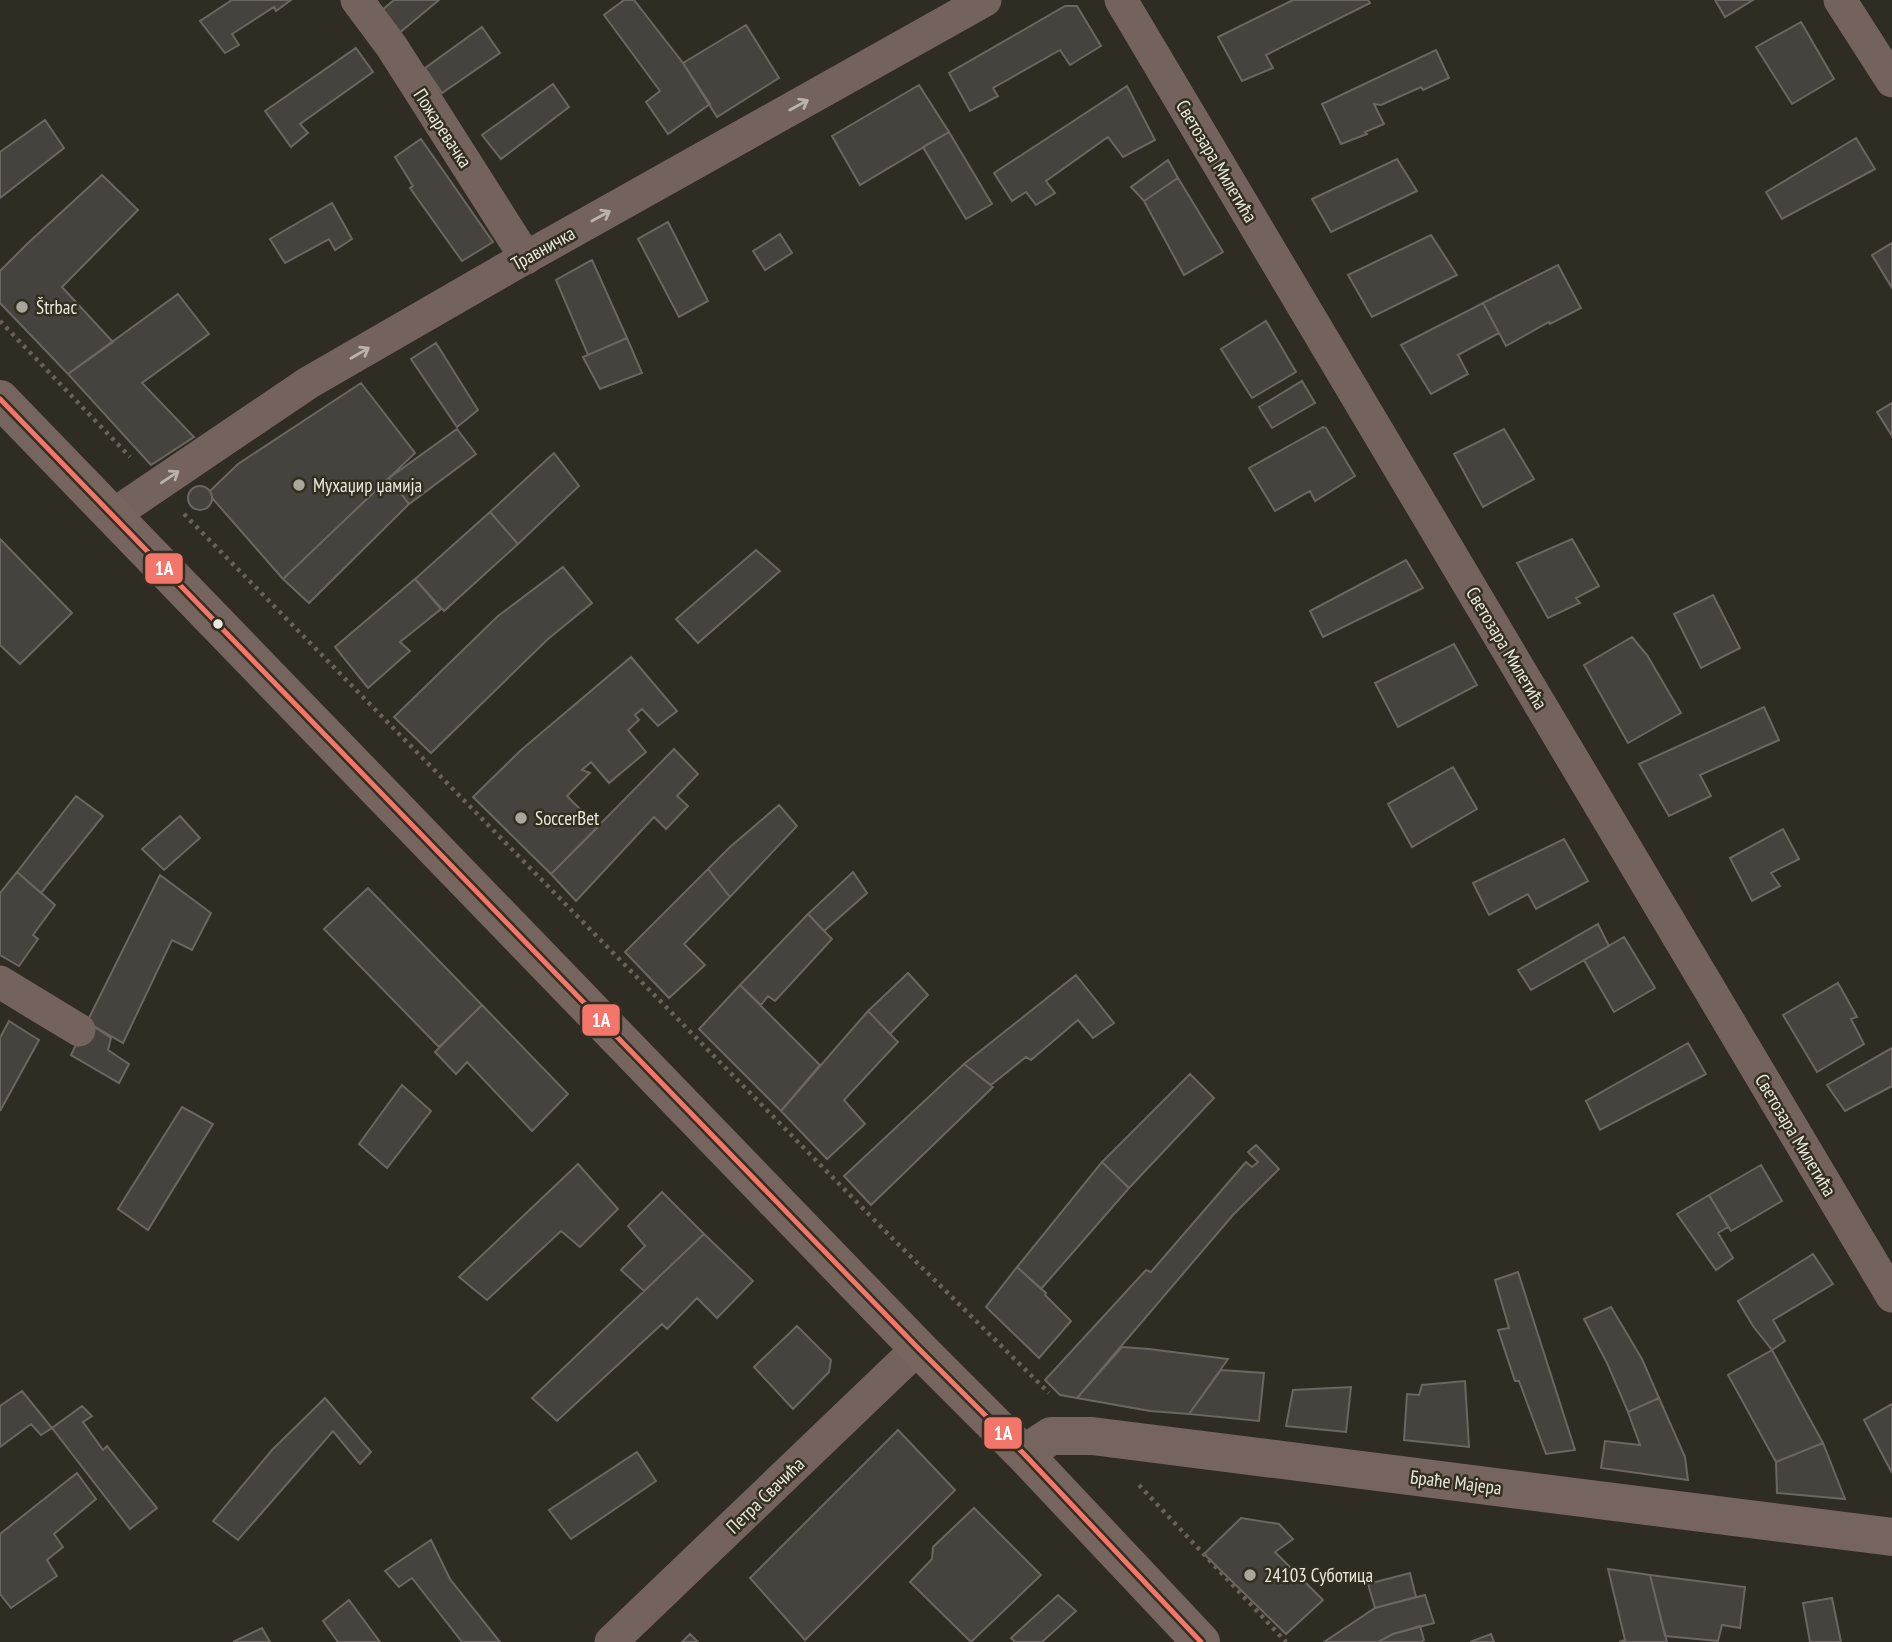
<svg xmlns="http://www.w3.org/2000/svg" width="1892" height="1642" viewBox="0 0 1892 1642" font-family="'PT Sans Narrow',sans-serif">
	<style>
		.building { fill: #46423d; stroke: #6b6661; stroke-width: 2 }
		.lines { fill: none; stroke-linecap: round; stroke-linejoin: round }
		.path { stroke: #6a615b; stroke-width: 4.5; stroke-dasharray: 3.5 5; stroke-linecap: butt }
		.street { stroke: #74635d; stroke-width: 33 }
		.secondary { stroke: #76655e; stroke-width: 38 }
		.bus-1-casing { stroke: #332f20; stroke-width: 10 }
		.bus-1 { stroke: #f4756a; stroke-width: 5 }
		.oneway { stroke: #bbb3ab }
		.poi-dot { fill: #a9a69e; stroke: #332f20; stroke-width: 2.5 }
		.bus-dot { fill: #eae8df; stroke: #332f20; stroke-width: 2.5 }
		.labels { text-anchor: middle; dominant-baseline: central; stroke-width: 5; stroke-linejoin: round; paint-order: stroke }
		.street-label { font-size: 19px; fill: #eae8df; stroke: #332f20 }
		.poi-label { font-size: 19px; fill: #eae8df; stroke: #332f20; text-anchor: start }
		.line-badge { stroke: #332f20; stroke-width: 2.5 }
		.badge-label { font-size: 19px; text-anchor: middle; font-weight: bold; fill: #fff }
	</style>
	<rect width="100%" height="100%" fill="#2f2c24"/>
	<path class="building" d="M232 0H291L276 11 274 7 232 34 239 45 225 53 200 21Z
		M394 0H439L398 34 381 11Z
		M624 0H634L683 63 710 104 668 134 646 102 660 91 604 15Z
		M1293 0H1368L1370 3 1266 55 1273 68 1242 81 1218 37Z
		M1715 0H1753L1725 17Z
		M1065 6H1077L1101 46 1070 65 1060 50 993 88 998 96 970 111 949 73Z
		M1801 22 1834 79 1792 104 1756 47Z
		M746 25 779 78 717 117 683 63Z
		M482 27 500 53 442 93 425 68Z
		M356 48 373 72 300 124 308 133 291 147 265 111Z
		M1436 50 1449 78 1423 90 1421 87 1381 105 1374 104 1384 124 1365 132 1367 134 1341 144 1322 104Z
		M553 84 569 107 501 159 482 135Z
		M919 85 949 132 860 185 832 136Z
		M1127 86 1155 140 1123 157 1108 137 1046 181 1055 193 1036 205 1026 192 1012 201 994 173Z
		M45 120 64 148 0 198V152Z
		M949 132 992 204 966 219 923 147Z
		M1856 138 1875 169 1782 219 1766 192Z
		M421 139 493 242 462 261 410 188 413 186 395 157Z
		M1397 159 1417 191 1331 232 1312 199Z
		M1168 160 1178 178 1144 201 1131 187Z
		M102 175 138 210 62 287 113 342 68 374 0 303V271L27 244Z
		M1178 178 1223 252 1184 275 1144 201Z
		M332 203 352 239 335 250 329 239 285 263 270 239Z
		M668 222 708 301 679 317 638 239Z
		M780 234 792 253 765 270 753 251Z
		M1431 235 1457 275 1372 317 1348 275Z
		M1892 243V288L1872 255Z
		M592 260 627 338 588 355 556 280Z
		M1558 265 1581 308 1550 324 1549 322 1506 346 1483 303Z
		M178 294 209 334 142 383 194 437 151 465 68 374Z
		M1483 303 1499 333 1458 355 1468 374 1431 394 1401 345Z
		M1266 321 1296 372 1252 398 1221 349Z
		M627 338 642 373 600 389 583 357Z
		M436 343 478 410 457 427 411 359Z
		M1302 381 1315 403 1272 428 1259 407Z
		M361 383 415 453 283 579 213 499 210 491 238 464Z
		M1892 403V436L1877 412Z
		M1323 427 1326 428 1355 476 1315 501 1310 491 1275 511 1249 468Z
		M457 429 476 454 409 504 389 478Z
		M1504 429 1534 479 1483 507 1454 454Z
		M554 453 579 486 518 544 490 512Z
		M389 478 409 504 309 603 283 579Z
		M188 498a12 12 0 1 1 24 0a12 12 0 1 1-24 0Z
		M490 512 518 544 444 611 415 579Z
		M0 539 72 613 20 664 0 645Z
		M1572 539 1599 586 1576 598 1580 603 1548 618 1517 563Z
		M756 550 780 571 698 643 676 619Z
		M1406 560 1423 588 1323 637 1310 611Z
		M563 567 592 603 548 639 431 753 394 717 498 616Z
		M415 579 441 609 400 642 410 651 368 688 335 647Z
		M1713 595 1740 648 1701 668 1674 614Z
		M1632 637 1647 655 1681 713 1628 743 1584 665Z
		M1454 644 1477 685 1398 727 1375 683Z
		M631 657 677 711 658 726 642 709 635 715 639 720 628 730 646 752 609 783 591 762 582 770 590 773 567 796 598 827 551 874 473 797 520 751Z
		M1764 707 1779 740 1700 775 1711 796 1669 816 1639 764Z
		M674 749 698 774 677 796 688 806 666 829 654 817 576 901 551 874Z
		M1453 767 1477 809 1412 847 1388 804Z
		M76 796 103 816 41 893 17 872Z
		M779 805 797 826 730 897 708 869 730 847Z
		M180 816 200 838 164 870 142 849Z
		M1783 829 1799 859 1771 873 1780 886 1752 901 1730 858Z
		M1564 839 1588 881 1536 909 1528 894 1489 915 1473 883Z
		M708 869 730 897 684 944 705 965 669 998 625 952Z
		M17 872 55 905 33 935 38 939 19 966 0 955V893Z
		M853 872 867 893 824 931 808 914Z
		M160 875 211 913 192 950 172 940 123 1043 87 1022Z
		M368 888 482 1005 439 1047 324 929Z
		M808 914 832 939 775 1001 768 996 761 1005 740 985Z
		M1598 924 1609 946 1531 990 1518 970Z
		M1624 937 1655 988 1614 1012 1584 960Z
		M908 973 928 995 890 1034 868 1011Z
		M1076 975 1114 1023 1093 1038 1078 1020 1031 1060 1026 1057 991 1085 964 1064Z
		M1838 983 1857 1017 1851 1019 1864 1044 1817 1072 1783 1015Z
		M740 985 820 1065 781 1111 699 1029Z
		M482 1005 568 1094 532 1131 467 1062 456 1074 435 1052Z
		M868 1011 898 1042 844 1100 865 1124 827 1159 781 1111Z
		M9 1021 39 1040 0 1111V1038Z
		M87 1022 111 1038 108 1050 129 1064 119 1083 71 1055Z
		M1688 1043 1706 1074 1600 1130 1586 1101Z
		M1892 1048V1086L1845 1111 1827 1085Z
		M964 1064 993 1087 871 1205 844 1176Z
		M1190 1074 1214 1098 1129 1188 1102 1162Z
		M402 1085 431 1111 387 1168 359 1144Z
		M182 1107 213 1124 148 1230 118 1209Z
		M1256 1145 1279 1169 1233 1215 1077 1398 1060 1395 1045 1380 1146 1270 1151 1272 1246 1162 1252 1167 1258 1162 1248 1152Z
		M1102 1162 1129 1188 1041 1289 1017 1267Z
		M578 1164 618 1209 580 1247 561 1231 487 1300 459 1277Z
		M1761 1165 1782 1201 1731 1231 1709 1195Z
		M662 1192 704 1234 644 1291 621 1270 645 1246 628 1226Z
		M1709 1195 1728 1227 1718 1233 1733 1258 1716 1270 1677 1214Z
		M704 1234 753 1281 717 1318 697 1298 667 1329 662 1324 557 1421 532 1398Z
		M1813 1254 1833 1284 1773 1320 1785 1341 1772 1350 1753 1326 1738 1301Z
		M1017 1267 1046 1293 1045 1295 1071 1321 1039 1358 986 1307Z
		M1518 1272 1575 1450 1546 1454 1519 1381H1515L1498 1330 1509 1328 1495 1280Z
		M1611 1307 1642 1359 1659 1398 1628 1412 1607 1363 1584 1319Z
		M797 1326 831 1360 829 1372 793 1409 754 1367Z
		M1122 1347 1149 1349 1228 1359 1189 1414 1150 1411 1077 1398Z
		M1772 1350 1823 1443 1776 1462 1728 1375Z
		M1221 1370 1264 1373 1259 1421 1189 1414Z
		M1465 1381 1469 1447 1404 1440 1407 1394 1419 1395 1422 1385Z
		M1351 1387 1346 1432 1286 1426 1293 1390Z
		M22 1391 52 1428 41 1435 31 1424 0 1447V1406Z
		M325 1398 371 1452 360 1464 333 1431 238 1540 213 1521 272 1450Z
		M1659 1398 1685 1457 1688 1480 1601 1468 1605 1441 1640 1445 1628 1412Z
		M1892 1404V1473L1864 1420Z
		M82 1406 92 1416 83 1422 103 1450 107 1446 157 1508 130 1529 52 1428Z
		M898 1430 955 1490 805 1640 750 1578Z
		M1823 1443 1845 1499 1777 1493 1776 1462Z
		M637 1452 656 1481 571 1539 549 1510Z
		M77 1473 96 1499 54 1534 63 1547 47 1560 57 1576 11 1608 0 1594V1534Z
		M974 1508 1041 1575 971 1642 910 1582 932 1559 933 1547Z
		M1241 1518 1279 1524 1293 1539 1275 1552 1323 1600 1286 1634 1204 1554Z
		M431 1540 450 1579 500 1642H462L412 1578 399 1587 385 1571Z
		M1608 1569 1650 1575 1667 1642H1619L1625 1640Z
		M1410 1573 1416 1597 1375 1608 1368 1584Z
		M1650 1575 1745 1587 1740 1628 1722 1625 1718 1641 1665 1636Z
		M1058 1595 1076 1611 1042 1642H1015L1011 1638Z
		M1425 1595 1434 1623 1393 1634 1378 1642H1324L1375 1608Z
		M1832 1598 1841 1642H1810L1803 1603Z
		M349 1600 380 1642H338L323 1621Z
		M1420 1626 1424 1640 1421 1642H1378L1393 1634Z
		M262 1628 270 1642H233Z
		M690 1634 698 1642H682Z
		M1491 1634 1494 1642H1470Z"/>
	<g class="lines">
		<path class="path" d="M0 321 130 457
			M184 514 890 1236 1049 1393
			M1139 1485 1286 1642"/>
		<path class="street" d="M357 0 392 47 526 258
			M1121 0 1892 1296
			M1840 0 1892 81
			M113 515 308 383 509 267 985 0
			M0 982 79 1030
			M611 1642 918 1348"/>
		<path class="secondary" d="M0 399 918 1348 1024 1454 1201 1642
			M1024 1454 1051 1436H1092L1892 1537"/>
		<defs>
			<path id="bus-1" d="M0 399 918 1348 1024 1454 1201 1642"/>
		</defs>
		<use href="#bus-1" class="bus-1-casing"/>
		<use href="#bus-1" class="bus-1"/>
	</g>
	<defs><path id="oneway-shaft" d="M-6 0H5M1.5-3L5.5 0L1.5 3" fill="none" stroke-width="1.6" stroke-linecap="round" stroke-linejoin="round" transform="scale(1.75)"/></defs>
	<g class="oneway">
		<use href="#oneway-shaft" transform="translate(799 105) rotate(-29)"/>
		<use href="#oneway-shaft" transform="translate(601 216) rotate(-29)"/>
		<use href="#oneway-shaft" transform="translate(360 353) rotate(-30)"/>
		<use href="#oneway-shaft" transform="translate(170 477) rotate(-34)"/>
	</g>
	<g class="poi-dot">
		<circle cx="22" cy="307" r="7"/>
		<circle cx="299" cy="485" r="7"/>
		<circle cx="521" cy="818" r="7"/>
		<circle cx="1250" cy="1575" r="7"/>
	</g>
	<circle class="bus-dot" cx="218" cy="624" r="6"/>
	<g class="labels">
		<g class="street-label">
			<text transform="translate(443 128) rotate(57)">Пожаревачка</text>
			<text transform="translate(1217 161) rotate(59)">Светозара Милетића</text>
			<text transform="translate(543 248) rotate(-29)">Травничка</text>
			<text transform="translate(1507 648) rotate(59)">Светозара Милетића</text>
			<text transform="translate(1796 1135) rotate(59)">Светозара Милетића</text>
			<text transform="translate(1456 1482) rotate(7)">Браће Мајера</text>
			<text transform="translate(765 1495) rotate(-44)">Петра Свачића</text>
		</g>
		<g class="poi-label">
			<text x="36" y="307">Štrbac</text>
			<text x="313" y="485">Мухаџир џамија</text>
			<text x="535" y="818">SoccerBet</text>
			<text x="1264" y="1575">24103 Суботица</text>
		</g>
	</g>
	<g class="line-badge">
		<rect x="144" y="552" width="40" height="33" rx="7" fill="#f4756a"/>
		<rect x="581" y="1003" width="40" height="34" rx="7" fill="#f4756a"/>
		<rect x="983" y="1416" width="40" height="34" rx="7" fill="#f4756a"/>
	</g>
	<g class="badge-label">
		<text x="164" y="575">1A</text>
		<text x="601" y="1027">1A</text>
		<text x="1003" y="1440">1A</text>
	</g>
</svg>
